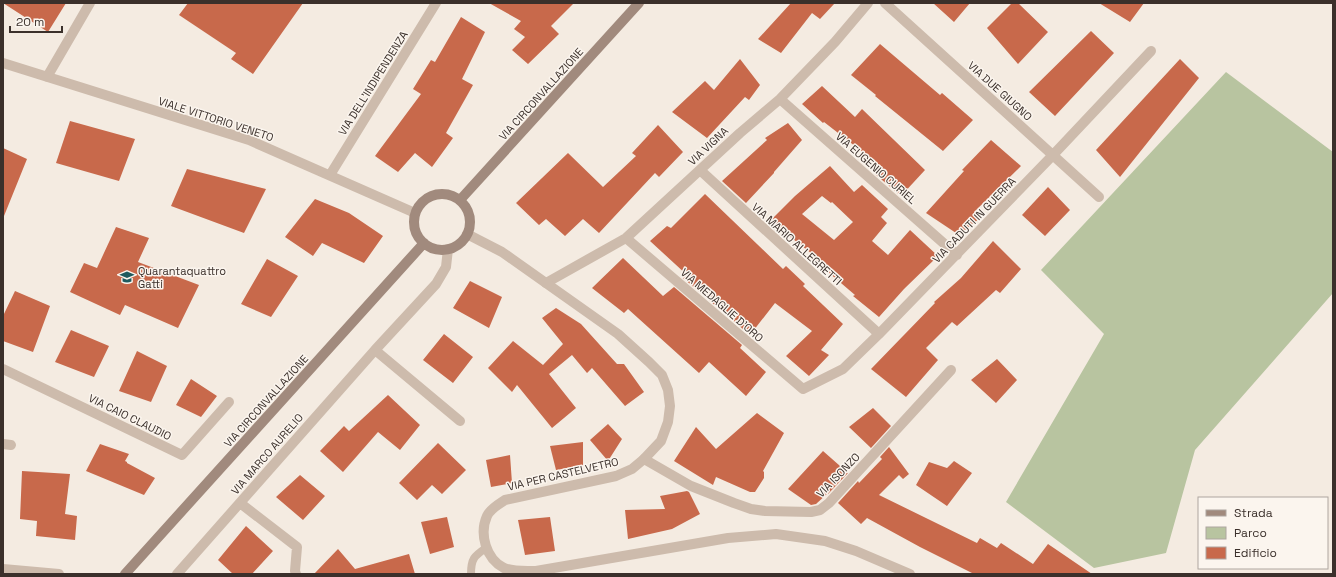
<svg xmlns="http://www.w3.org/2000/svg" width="1336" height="577" viewBox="0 0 1336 577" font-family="'Space Grotesk',sans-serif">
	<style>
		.green { fill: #b8c4a0 }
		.building { fill: #c8694b; fill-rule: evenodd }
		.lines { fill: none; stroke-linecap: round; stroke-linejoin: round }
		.service { stroke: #cdbbac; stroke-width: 8 }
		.minor { stroke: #cdbbac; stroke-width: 10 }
		.tertiary { stroke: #cdbbac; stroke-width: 10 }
		.secondary { stroke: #a18a7d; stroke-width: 10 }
		.labels { text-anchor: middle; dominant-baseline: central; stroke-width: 3; stroke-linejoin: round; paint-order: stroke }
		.street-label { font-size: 11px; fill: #3b302b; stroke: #fbf5ee }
		.poi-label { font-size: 11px; fill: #3b302b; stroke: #fbf5ee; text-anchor: start }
	</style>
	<rect width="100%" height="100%" fill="#f4ebe1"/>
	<path class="green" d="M1226 72 1333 152V293L1195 450 1166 553 1094 568 1006 502 1104 334 1041 270Z"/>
	<path class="building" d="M3 3H66L48 32Z
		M188 3H303L253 74 231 59 236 53 179 15Z
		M489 3H574L551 26 559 34 528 64 512 50 525 37 514 29 521 21Z
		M791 3H835L820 19 812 13 781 53 758 39Z
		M933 3H970L954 22Z
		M1012 3H1018L1048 32 1018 64 987 28Z
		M1099 3H1144L1130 22Z
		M461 17 485 32 462 79 473 85 446 133 453 138 432 167 415 153 398 172 375 156 421 94 413 89 431 60 435 62Z
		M1091 31 1114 53 1055 116 1029 92Z
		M880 44 940 95 942 93 973 120 943 151 875 96 876 95 851 75Z
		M740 59 760 85 749 100 745 97 707 138 672 112 705 81 714 90Z
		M1180 59 1199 78 1120 177 1096 150Z
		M822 86 855 117 862 109 925 170 901 196 875 174 878 172 874 168 878 164 824 122 823 123 802 104Z
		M70 121 135 139 119 181 56 163Z
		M788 123 802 140 774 172V173L746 203 722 181 767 140 765 138Z
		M658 125 683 152 659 177 655 173 599 233 583 219 565 236 546 219 539 225 516 203 568 153 603 187 636 156 632 153Z
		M991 140 1021 166 974 212 980 218 959 235 926 213 964 171 962 170Z
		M3 148 27 159 4 216H3Z
		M830 166 854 192 862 185 888 209 881 217 887 223 872 241 888 255 910 230 938 256 904 289 879 317 853 296 855 295 814 260 816 257 770 221 795 196ZM822 196 831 203 832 202 853 222 834 240 802 214Z
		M187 169 266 189 244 233 171 206Z
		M1048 187 1070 210 1045 236 1022 215Z
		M705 194 783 269 786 266 805 284 803 286 843 324 821 350 829 355 809 376 786 356 812 331 775 303 750 335 683 278 687 275 650 241 667 226 671 228Z
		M315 199 349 213 383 236 364 263 322 243 313 256 285 237Z
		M116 227 149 238 138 262 199 285 178 328 125 305 120 315 70 292 84 263 97 268Z
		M993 241 1021 269 1000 293 996 290 957 326 952 322 926 348 938 360 906 397 871 369 935 303 934 302 961 278Z
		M623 258 663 296 674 287 742 345 740 348 766 372 746 396 709 362 699 373 628 309 624 313 592 288Z
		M267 259 298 276 271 317 241 304Z
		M470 281 502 297 489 328 453 308Z
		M15 291 50 306 33 352 3 341V316Z
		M556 308 581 324 617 364H624L644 392 625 406 592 368 587 373 572 355 549 374 576 408 552 428 517 385 512 392 488 368 513 341 543 365 563 344 542 318Z
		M71 330 109 346 94 377 55 362Z
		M444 334 473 357 453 383 423 360Z
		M137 351 167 366 151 402 119 391Z
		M997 359 1017 380 996 403 971 380Z
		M191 379 217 396 201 417 176 405Z
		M388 395 420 425 400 450 378 432 343 472 320 451 344 426 349 431Z
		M873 408 891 426 871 448 849 427Z
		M757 413 784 433 763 471 764 472V478L755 492H750L716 477 713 485 674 461 696 427 716 449Z
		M608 424 622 439 608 461 590 440Z
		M583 442V465L556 470 550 446Z
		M438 443 466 470 442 494 432 485 417 500 399 483Z
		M100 444 129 454 125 461 127 462V463L155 478 144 495 86 471Z
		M889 447 909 474 903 479 899 475 879 495 977 543 980 538 997 548 1001 543 1033 564 1048 544 1092 574H974L920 547 867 518 861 524 838 503 858 481 859 483 882 459 880 457Z
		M823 451 848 473 828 494V493L816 504 811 505 788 489Z
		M510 455 512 483 491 487 486 460Z
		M954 461 972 473 947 506 916 485 929 462 947 468Z
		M22 471 70 474 65 514 77 516 75 540 36 536 37 521 20 519Z
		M300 475 325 496 303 520 276 497Z
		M687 491 689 492 700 514 672 529 628 539 625 510 665 509 660 496Z
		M447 517 454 547 430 554 421 522Z
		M550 517 555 551 525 555 518 520Z
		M246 526 273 551 252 574H233L218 560Z
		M338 549 355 569 409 554 415 574H314Z"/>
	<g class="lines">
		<path class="service" d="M471 574C471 559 474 556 486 548"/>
		<path class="minor" d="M885 3 1099 197
			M3 63 249 140 415 213
			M47 77 90 3
			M780 99 957 255
			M700 170 879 334
			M330 175 436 3
			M626 238 803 389 843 369 879 334 1053 155 1151 51
			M546 283 626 238 740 133 780 99 835 42 868 3
			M375 350 460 421
			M3 369 182 455 229 402
			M3 444 11 445
			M644 459 691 486 734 503 751 509 765 511 811 512 820 510 829 503 951 370
			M240 503 297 547 295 571 296 574
			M3 569 59 574
			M177 574 375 350 436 284 446 267 448 249"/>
		<path class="tertiary" d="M467 234 502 252 618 334 649 362 662 375 668 390 670 406 668 422 661 441 644 459 632 469 616 476 505 500C499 504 490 509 487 516 479 534 486 559 504 568 514 572 525 571 536 571L728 538 776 534 825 541 856 551 910 574"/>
		<path class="secondary" d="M414 222a28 28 0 1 1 56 0a28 28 0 1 1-56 0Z
			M460 200 639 3
			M125 574 424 243"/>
	</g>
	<defs>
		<symbol id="school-bare" viewBox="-9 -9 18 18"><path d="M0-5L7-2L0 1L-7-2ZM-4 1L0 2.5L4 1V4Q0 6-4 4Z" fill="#1f5a5e" stroke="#fbf5ee" stroke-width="2.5" paint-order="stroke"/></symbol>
	</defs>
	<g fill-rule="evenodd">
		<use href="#school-bare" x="117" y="267" width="20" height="20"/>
	</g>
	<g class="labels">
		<g class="street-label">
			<text transform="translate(373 83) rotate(-58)">VIA DELL'INDIPENDENZA</text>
			<text transform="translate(1000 91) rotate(42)">VIA DUE GIUGNO</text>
			<text transform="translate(541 94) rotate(-48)">VIA CIRCONVALLAZIONE</text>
			<text transform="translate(216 119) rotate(18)">VIALE VITTORIO VENETO</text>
			<text transform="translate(708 146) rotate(-43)">VIA VIGNA</text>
			<text transform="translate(876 168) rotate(41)">VIA EUGENIO CURIEL</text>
			<text transform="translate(974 220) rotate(-46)">VIA CADUTI IN GUERRA</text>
			<text transform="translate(797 244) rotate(42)">VIA MARIO ALLEGRETTI</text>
			<text transform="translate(722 305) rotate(41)">VIA MEDAGLIE D'ORO</text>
			<text transform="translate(266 401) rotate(-48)">VIA CIRCONVALLAZIONE</text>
			<text transform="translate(130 417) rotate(26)">VIA CAIO CLAUDIO</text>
			<text transform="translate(267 454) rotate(-49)">VIA MARCO AURELIO</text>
			<text transform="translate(563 474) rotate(-13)">VIA PER CASTELVETRO</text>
			<text transform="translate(838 475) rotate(-46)">VIA ISONZO</text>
		</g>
		<g class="poi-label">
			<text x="138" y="271">Quarantaquattro<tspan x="138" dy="13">Gatti</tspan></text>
		</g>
	</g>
	<rect width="1336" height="577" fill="none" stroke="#3b302b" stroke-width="8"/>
	<rect x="1198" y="497" width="130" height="72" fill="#fbf5ee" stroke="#aea6a0"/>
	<rect x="1206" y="510" width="20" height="6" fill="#a18a7d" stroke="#aea6a0"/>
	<text x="1234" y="517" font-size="12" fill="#3b302b">Strada</text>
	<rect x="1206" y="527" width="20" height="12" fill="#b8c4a0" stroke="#aea6a0"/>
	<text x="1234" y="537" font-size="12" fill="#3b302b">Parco</text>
	<rect x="1206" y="547" width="20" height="12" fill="#c8694b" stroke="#aea6a0"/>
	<text x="1234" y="557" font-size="12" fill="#3b302b">Edificio</text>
	<path d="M10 26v6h52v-6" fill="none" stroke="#3b302b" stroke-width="2"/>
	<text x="16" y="26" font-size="12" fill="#3b302b" stroke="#fbf5ee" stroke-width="3" paint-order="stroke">20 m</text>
</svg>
